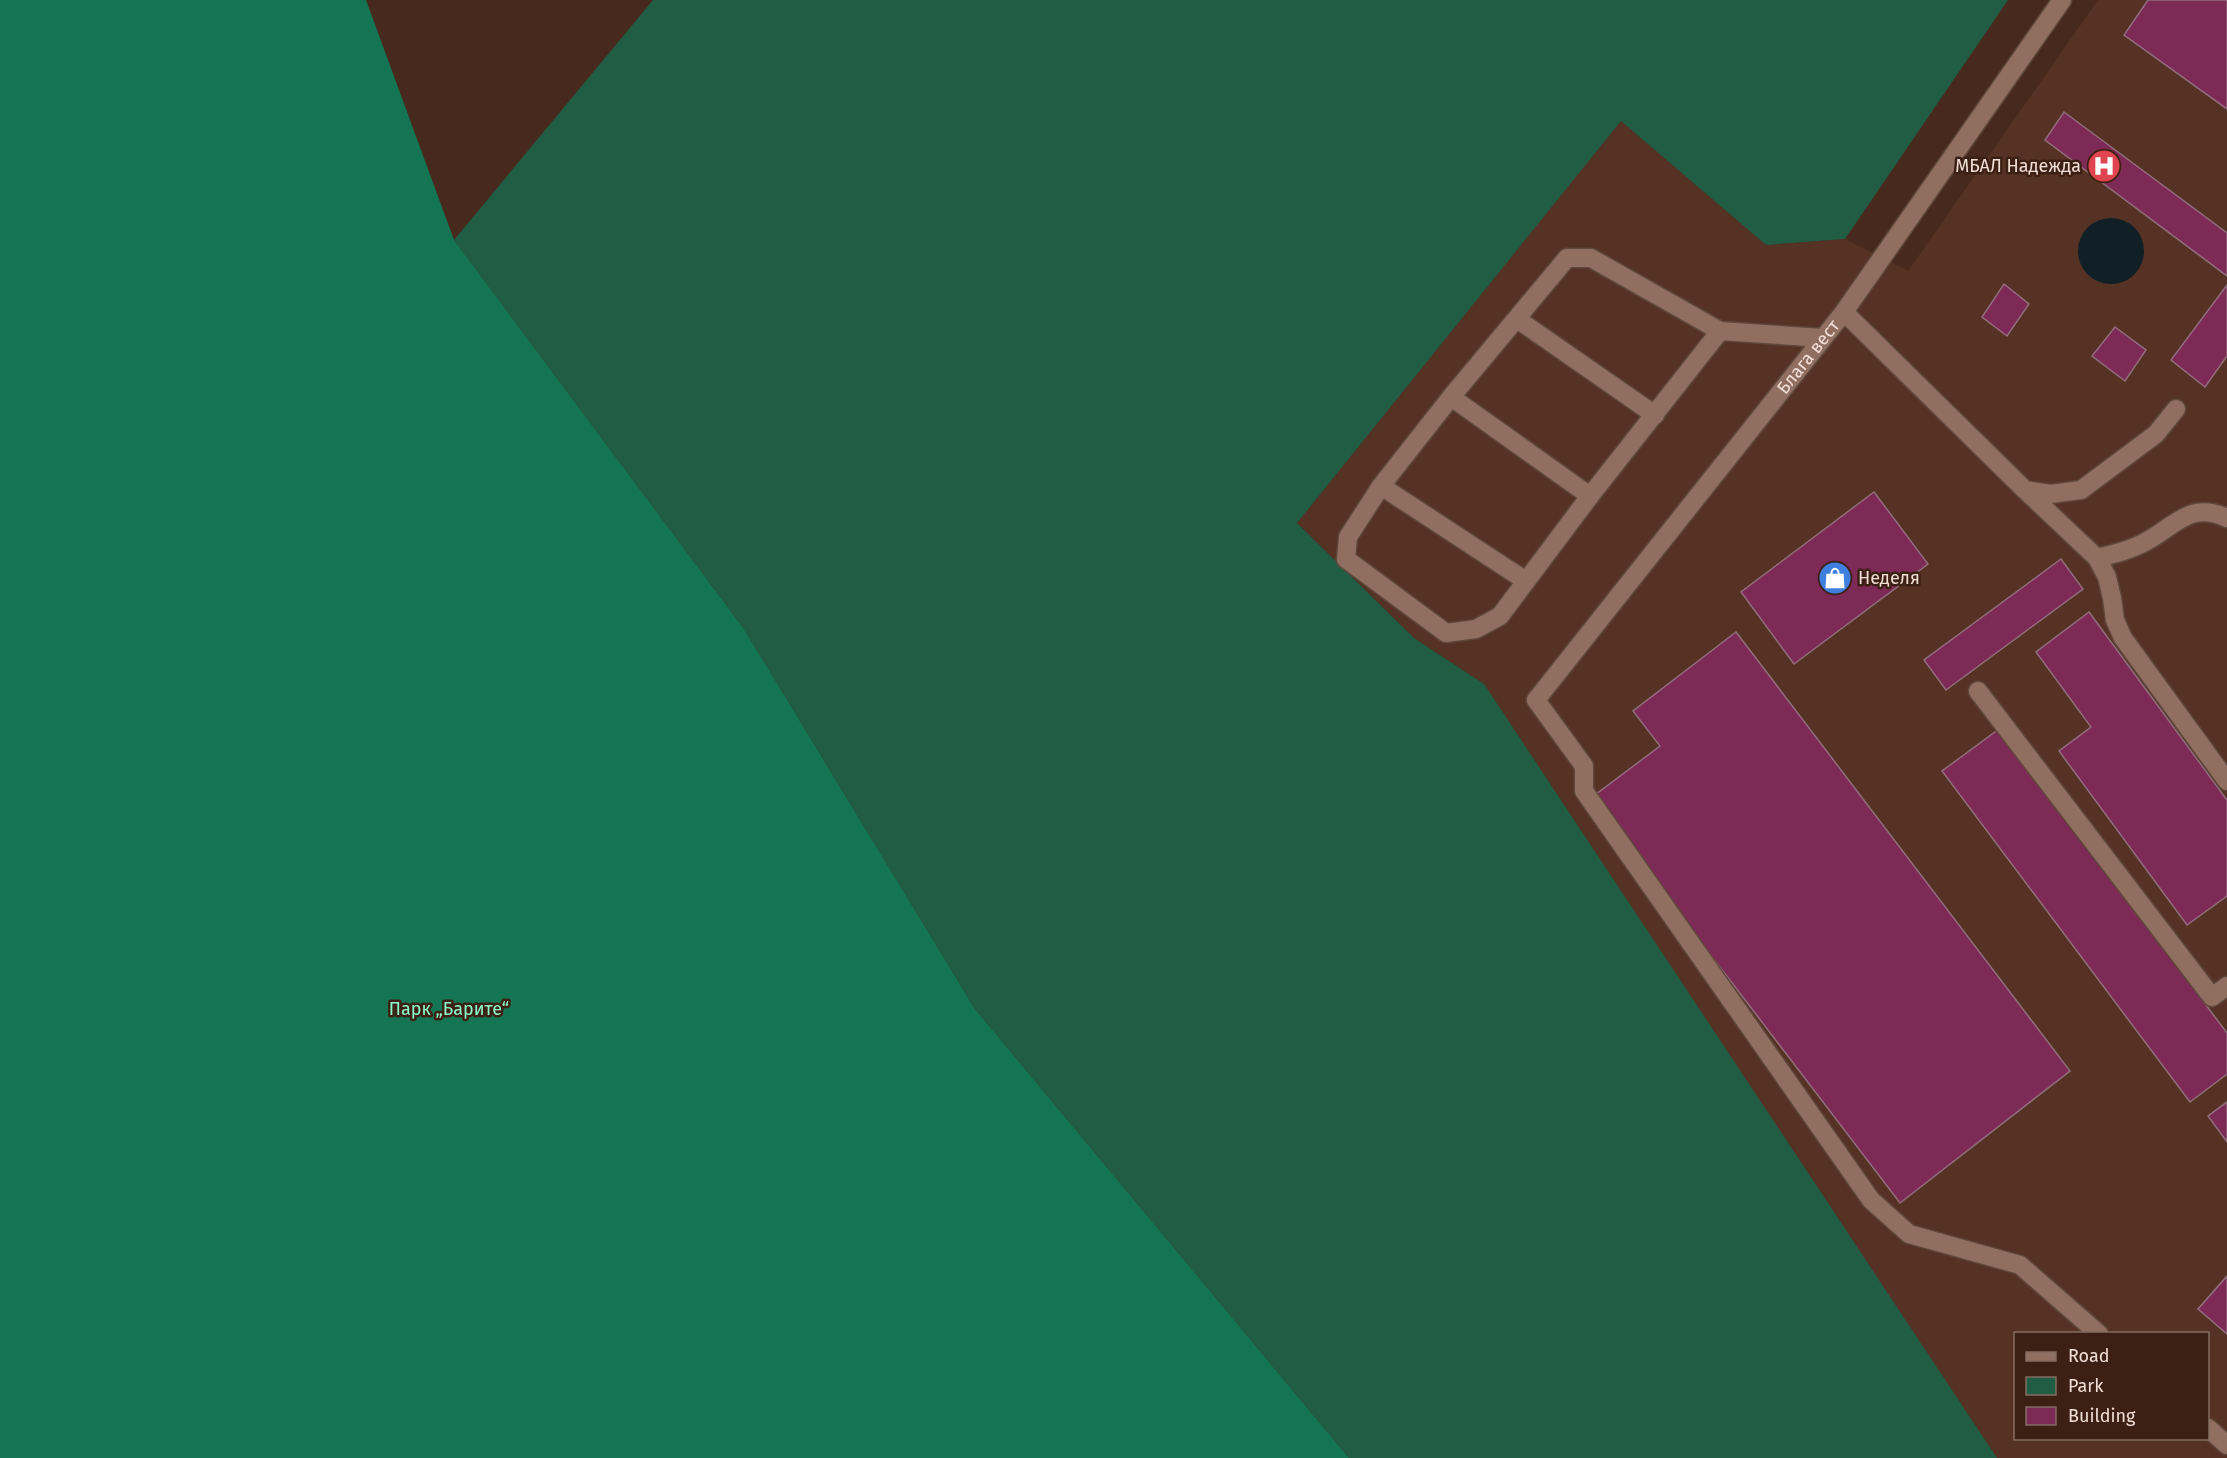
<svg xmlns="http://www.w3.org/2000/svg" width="2227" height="1458" viewBox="0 0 2227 1458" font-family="'Fira Sans',sans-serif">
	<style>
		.built { fill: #553223; fill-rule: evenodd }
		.green { fill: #215c45 }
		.forest { fill: #137554 }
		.water { fill: #102026 }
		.building { fill: #7e2a56; stroke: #916e7d; stroke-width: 1.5 }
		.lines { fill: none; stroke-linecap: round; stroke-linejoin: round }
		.service-casing { stroke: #5f473b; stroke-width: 21 }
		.minor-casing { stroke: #5f473b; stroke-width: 21 }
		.service { stroke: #906f60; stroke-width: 18 }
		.minor { stroke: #906f60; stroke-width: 18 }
		.labels { text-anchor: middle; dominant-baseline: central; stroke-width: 5; stroke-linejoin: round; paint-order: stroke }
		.poi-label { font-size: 18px; fill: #f1ded6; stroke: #3c2013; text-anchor: end }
		.street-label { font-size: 18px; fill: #f1ded6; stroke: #3c2013 }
		.park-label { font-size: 18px; fill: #8afbcb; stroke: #3c2013 }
	</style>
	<rect width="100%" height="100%" fill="#472a1d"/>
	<path class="built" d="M2098 0H2227V1458H1996L1484 685 1414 638 1297 523 1621 120 1766 245 1845 239 1908 271ZM2016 1334H2208V1438H2016Z"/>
	<path class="green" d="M653 0H2008L1845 239 1766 245 1621 121 1297 523 1414 638 1484 684 1997 1458H1349L975 1009 744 629 454 240Z"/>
	<path class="forest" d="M0 0H366L454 240 744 629 975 1009 1349 1458H0Z"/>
	<path class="water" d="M2078 251a33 33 0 1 1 66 0a33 33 0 1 1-66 0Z"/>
	<path class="building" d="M2148 0H2227V109L2124 35Z
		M2064 112 2227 233V276L2045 140Z
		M2004 284 2029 304 2007 336 1982 317Z
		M2227 285V356L2205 387 2171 360Z
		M2115 327 2146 350 2125 381 2092 356Z
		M1874 492 1928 564 1794 664 1741 592Z
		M2061 559 2083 589 1946 690 1924 660Z
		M2089 612 2227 800V896L2187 925 2059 751 2091 727 2036 652Z
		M1736 632 2070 1071 1900 1203 1591 798 1660 746 1633 711Z
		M1999 729 2227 1033V1074L2190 1102 1942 771Z
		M2227 1102V1142L2208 1116Z
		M2227 1276V1334L2198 1309Z"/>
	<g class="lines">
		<defs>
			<path id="service" d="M1844 312 2025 490 2050 494 2081 490 2156 434 2176 409
				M1517 319 1655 415
				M1720 331 1590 496 1500 616 1476 629 1446 633 1346 559 1348 537 1381 486 1451 397 1567 258H1591L1720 331 1823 338
				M1451 397 1590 496
				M1381 486 1526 581
				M2025 490 2097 558 2107 577 2112 598 2115 620 2123 638 2227 781
				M2097 558C2114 554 2131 550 2147 541 2176 525 2191 501 2227 518
				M1978 691 2212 997 2227 986
				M1536 700 1584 766V791L1871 1200 1909 1234 2020 1265 2099 1334
				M2208 1428 2227 1445"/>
			<g id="minor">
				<path id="s1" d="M1536 700 1844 312 2062 0"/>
			</g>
		</defs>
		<use href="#service" class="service-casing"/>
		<use href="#minor" class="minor-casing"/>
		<use href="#service" class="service"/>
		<use href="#minor" class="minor"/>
	</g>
	<defs>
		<symbol id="hospital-disc" viewBox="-11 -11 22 22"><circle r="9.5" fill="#e0444e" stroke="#3c2013"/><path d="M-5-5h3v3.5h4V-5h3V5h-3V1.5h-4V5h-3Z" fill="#fff"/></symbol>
		<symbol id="shop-disc" viewBox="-11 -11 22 22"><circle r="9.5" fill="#3f7fe0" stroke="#3c2013"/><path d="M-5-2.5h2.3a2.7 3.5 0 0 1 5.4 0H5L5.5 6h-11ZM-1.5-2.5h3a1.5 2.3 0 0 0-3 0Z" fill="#fff"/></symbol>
	</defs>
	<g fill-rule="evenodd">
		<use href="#hospital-disc" x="2085" y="147" width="38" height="38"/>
		<use href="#shop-disc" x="1816" y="559" width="38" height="38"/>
	</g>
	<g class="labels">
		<g class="poi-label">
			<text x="2081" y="166">МБАЛ Надежда</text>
			<text x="1858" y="578" text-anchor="start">Неделя</text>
		</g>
		<g class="street-label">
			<text stroke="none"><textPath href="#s1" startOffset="438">Блага вест</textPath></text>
		</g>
		<g class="park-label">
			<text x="449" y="1009">Парк „Барите“</text>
		</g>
	</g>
	<rect x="2014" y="1332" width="195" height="108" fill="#3c2013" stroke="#846c61" stroke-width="1.5"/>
	<rect x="2026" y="1352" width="30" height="9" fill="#906f60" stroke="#846c61" stroke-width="1.5"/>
	<text x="2068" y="1362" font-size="18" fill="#f1ded6">Road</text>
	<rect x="2026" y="1377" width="30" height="18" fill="#215c45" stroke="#846c61" stroke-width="1.5"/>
	<text x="2068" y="1392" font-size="18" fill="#f1ded6">Park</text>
	<rect x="2026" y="1407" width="30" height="18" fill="#7e2a56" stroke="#846c61" stroke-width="1.5"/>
	<text x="2068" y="1422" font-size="18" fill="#f1ded6">Building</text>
</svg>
